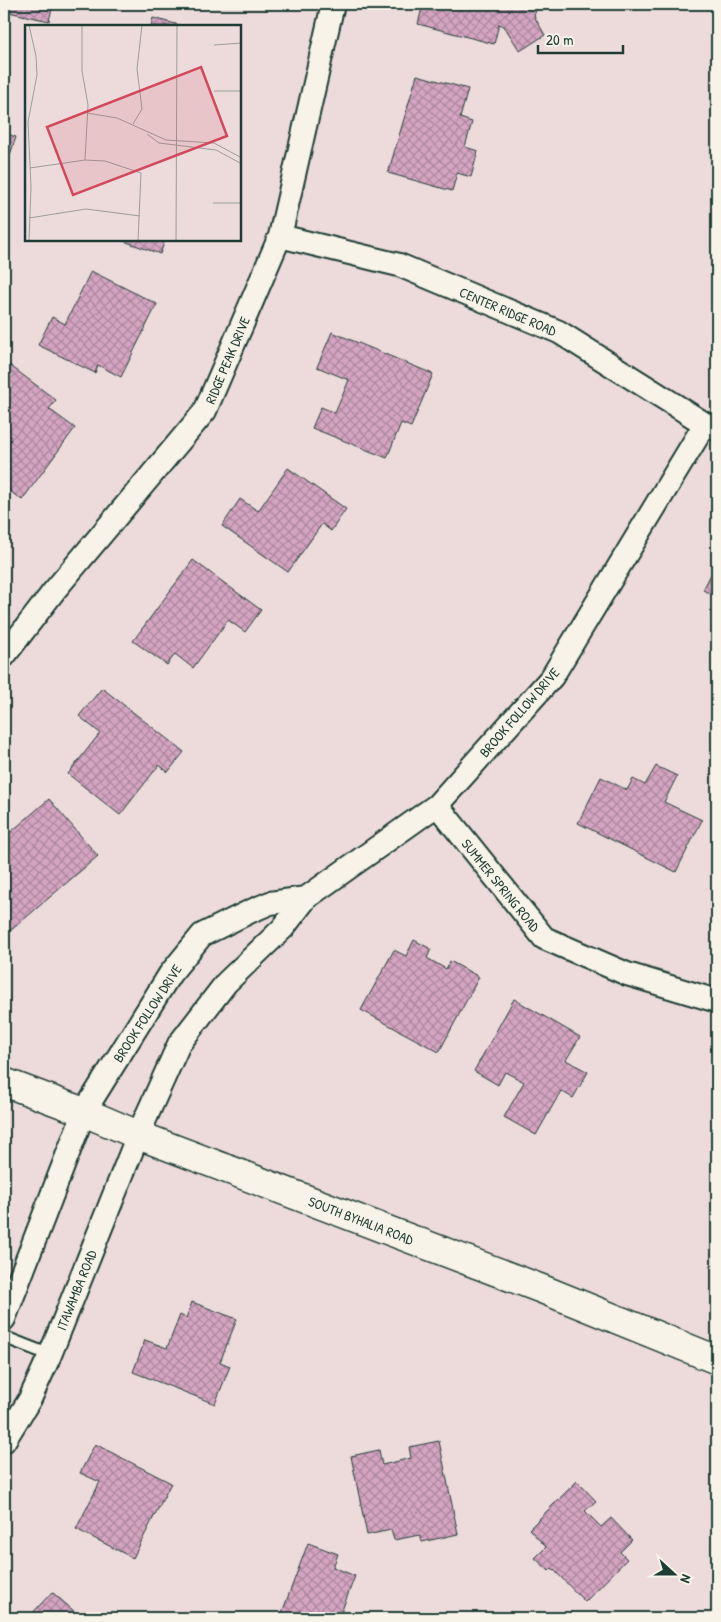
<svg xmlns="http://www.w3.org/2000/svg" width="721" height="1622" viewBox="0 0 721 1622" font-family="'Patrick Hand',sans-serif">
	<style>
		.building { fill: url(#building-cross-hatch); stroke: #1f3d34 }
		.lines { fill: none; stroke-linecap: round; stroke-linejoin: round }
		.lane-casing { stroke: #1f3d34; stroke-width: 15 }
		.street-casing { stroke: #1f3d34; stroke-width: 26 }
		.secondary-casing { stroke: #1f3d34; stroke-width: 31 }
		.lane { stroke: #f7f3e8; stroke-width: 11 }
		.street { stroke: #f7f3e8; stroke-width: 22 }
		.secondary { stroke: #f7f3e8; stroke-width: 28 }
		.labels { text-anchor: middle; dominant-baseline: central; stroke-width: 4; stroke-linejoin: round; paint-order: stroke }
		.street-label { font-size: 14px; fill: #1f3d34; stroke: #f7f3e8 }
		.inset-road { fill: none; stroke: #9b9c99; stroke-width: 1 }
		.view { fill: #d1495b; fill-opacity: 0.15; stroke: #d1495b; stroke-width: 2.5 }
		.inset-edge { fill: none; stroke: #1f3d34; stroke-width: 2.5 }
	</style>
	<defs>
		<pattern id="building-cross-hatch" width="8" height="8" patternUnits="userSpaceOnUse" patternTransform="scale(1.25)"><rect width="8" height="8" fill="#d5a4c1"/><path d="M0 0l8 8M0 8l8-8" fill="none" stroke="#ac879e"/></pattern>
	</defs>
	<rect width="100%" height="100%" fill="#eddbdc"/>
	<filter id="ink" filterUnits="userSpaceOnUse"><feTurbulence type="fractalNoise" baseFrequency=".02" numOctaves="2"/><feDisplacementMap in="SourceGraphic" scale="10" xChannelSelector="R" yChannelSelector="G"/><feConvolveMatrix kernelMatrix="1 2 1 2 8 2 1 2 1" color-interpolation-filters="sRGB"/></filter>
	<g filter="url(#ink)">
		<path class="building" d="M4 4H53L49 21 4 11Z
			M423 4H466L472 5V4H538L534 16 545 35 520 51 504 26 499 24 494 44 418 24Z
			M153 18 183 26H151Z
			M417 75 468 89 460 118 472 122 465 147 478 151 471 177 457 173 452 191 388 173Z
			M4 133 16 137 4 173Z
			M121 240H165L160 254Z
			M91 271 157 304 121 377 98 365 95 373 38 345 52 317 65 324Z
			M332 332 433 374 411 427 401 423 387 458 312 428 321 407 335 413 349 380 317 367Z
			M4 361 56 400 49 409 75 428 22 500 4 487Z
			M288 468 346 509 331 531 322 524 288 572 222 526 240 499 258 511Z
			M193 560 261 610 245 632 228 620 193 668 175 654 167 665 133 641Z
			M717 562V597L703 590Z
			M102 688 184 752 168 772 159 765 120 815 68 774 100 733 79 716Z
			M656 766 677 776 664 802 702 820 676 872 578 823 601 777 627 790 633 779 645 785Z
			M49 799 98 856 9 932 4 926V838Z
			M414 940 431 949 427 958 446 969 450 961 479 977 439 1052 361 1010 394 950 406 956Z
			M514 999 580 1037 566 1060 588 1072 573 1098 561 1091 536 1135 504 1117 524 1082 505 1072 498 1085 474 1071Z
			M192 1302 237 1319 220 1362 230 1366 215 1404 133 1372 145 1340 167 1348 180 1315 186 1318Z
			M439 1441 458 1534 422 1542 420 1535 394 1540 391 1530 367 1535 351 1456 379 1450 382 1465 411 1458 409 1447Z
			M95 1444 171 1483 133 1558 76 1529 100 1482 80 1473Z
			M577 1481 596 1501 585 1511 601 1527 611 1518 632 1540 620 1552 627 1559 585 1602 552 1568 549 1571 535 1558 546 1547 529 1529Z
			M308 1543 338 1554 333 1567 355 1576 339 1618H280Z
			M52 1592 82 1618H28Z"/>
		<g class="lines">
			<defs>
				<path id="lane" d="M4 1337 50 1355"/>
				<path id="street" d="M280 236 399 265 559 332 705 424 717 429
					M4 656 54 591 205 411 280 236 333 4
					M437 805 544 938 627 974 717 1001
					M4 1319 84 1112 170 974 202 935 251 911 270 903 306 898
					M4 1441 30 1399 50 1355 138 1135 179 1044 226 983 283 928 306 898 437 805 552 677 705 424"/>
				<path id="secondary" d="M4 1082 84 1112 138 1135 542 1289 717 1360"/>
			</defs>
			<use href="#lane" class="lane-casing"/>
			<use href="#street" class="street-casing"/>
			<use href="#secondary" class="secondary-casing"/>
			<use href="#lane" class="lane"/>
			<use href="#street" class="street"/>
			<use href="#secondary" class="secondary"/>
		</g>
	</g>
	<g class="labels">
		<g class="street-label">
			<text transform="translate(508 311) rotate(23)">CENTER RIDGE ROAD</text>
			<text transform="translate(227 360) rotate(-67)">RIDGE PEAK DRIVE</text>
			<text transform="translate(519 712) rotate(-49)">BROOK FOLLOW DRIVE</text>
			<text transform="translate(501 885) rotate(51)">SUMMER SPRING ROAD</text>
			<text transform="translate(147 1013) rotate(-57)">BROOK FOLLOW DRIVE</text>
			<text transform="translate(361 1220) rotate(21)">SOUTH BYHALIA ROAD</text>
			<text transform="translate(76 1290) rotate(-68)">ITAWAMBA ROAD</text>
		</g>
	</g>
	<g transform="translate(25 25)">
		<rect width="216" height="216" fill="#eddbdc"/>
		<path class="inset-road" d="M4 0 11 31 12 50 3 97 6 162 4 216M57 0V46L63 80 60 135M189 20 217 18M189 66H217M62 88 92 93 141 115 189 118 217 133M108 99 117 84 112 44 117 0M122 109 134 118 191 125 217 139M5 143 60 135 80 136 116 148 113 216M188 178H217M4 193 61 184 115 191M151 216 152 0"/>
		<path class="view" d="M176 42 202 111 48 170 22 102Z"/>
		<rect width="216" height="216" class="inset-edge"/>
	</g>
	<rect width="721" height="1622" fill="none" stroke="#f7f3e8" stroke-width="20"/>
	<rect x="10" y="10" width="701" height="1602" fill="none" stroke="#1f3d34" stroke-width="2" filter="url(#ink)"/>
	<g transform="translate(674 1574) rotate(111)" stroke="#f7f3e8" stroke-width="4" paint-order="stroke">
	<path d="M0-4L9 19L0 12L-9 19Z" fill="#1f3d34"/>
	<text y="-8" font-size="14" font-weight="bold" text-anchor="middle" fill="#1f3d34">N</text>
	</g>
	<path d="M538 45v8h85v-8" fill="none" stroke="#1f3d34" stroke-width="2.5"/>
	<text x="546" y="45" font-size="15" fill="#1f3d34" stroke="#f7f3e8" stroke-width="4" paint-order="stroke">20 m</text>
</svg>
